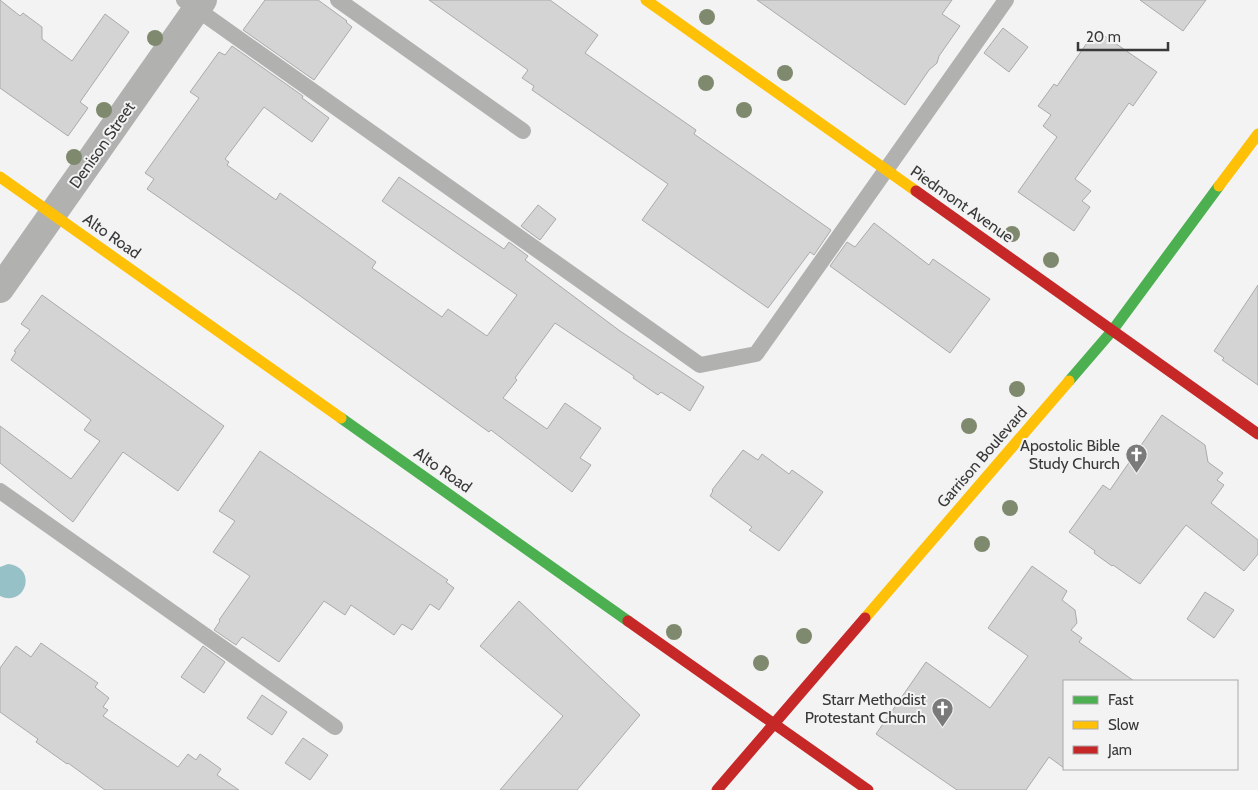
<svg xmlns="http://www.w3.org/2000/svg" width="1258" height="790" viewBox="0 0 1258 790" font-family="Cabin,sans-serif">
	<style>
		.water { fill: #96c1c6 }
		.building { fill: #d5d4d5; stroke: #abaaab }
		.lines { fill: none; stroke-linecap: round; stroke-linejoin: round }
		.lane { stroke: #b1b1b0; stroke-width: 16 }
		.street { stroke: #b1b1b0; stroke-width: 28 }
		.fast { stroke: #4caf50; stroke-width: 11 }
		.slow { stroke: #ffc107; stroke-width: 11 }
		.jam { stroke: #c62828; stroke-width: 11 }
		.tree { fill: #7e896e }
		.labels { text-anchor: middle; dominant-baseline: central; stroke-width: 4; stroke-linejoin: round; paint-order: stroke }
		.street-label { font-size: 16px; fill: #393939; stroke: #f3f3f4 }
		.poi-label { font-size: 16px; fill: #393939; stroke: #f3f3f4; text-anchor: end }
	</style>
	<rect width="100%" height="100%" fill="#f3f3f4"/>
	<path class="water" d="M8 564C38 567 26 608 0 596V567Z"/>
	<path class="building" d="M0 0 20 16 23 13 42 27V39L72 61 105 14 129 32 80 102 88 108 68 136 0 88Z
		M265 0H318L347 21 346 22 352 27 314 80 243 30Z
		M429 0H550L598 35 585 53 696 130 694 134 831 230 814 255 810 252 768 308 642 220 668 184 532 90 534 86 522 78 528 70Z
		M757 0H952L942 14 960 26 939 56 937 63 929 70 905 105Z
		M1140 0H1206L1183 31Z
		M1003 28 1028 47 1009 72 984 53Z
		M1096 30 1157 72 1133 106 1129 103 1075 179 1091 191 1082 201 1090 207 1074 231 1018 192 1057 137 1043 126 1051 115 1038 106 1054 84 1057 86Z
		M232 46 303 96 302 98 329 118 312 142 264 107 225 159 229 162 227 165 276 200 280 193 376 262 372 268 442 317 448 309 487 336 517 295 382 201 399 177 504 249 509 242 528 256 525 260 620 331 704 387 690 411 661 392 658 395 633 378 634 376 555 323 515 378 517 380 503 398 547 429 565 403 601 428 580 458 591 465 572 492 491 430 489 432 299 295 147 189 154 179 145 173 199 98 190 92 219 52 225 55Z
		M538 205 556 219 540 240 521 226Z
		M874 223 929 265 933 259 990 299 950 353 830 266 847 242 855 247Z
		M1258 285V385L1222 360 1224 358 1214 351Z
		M42 295 224 426 178 491 123 452 73 522 0 463V426L71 479 100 441 84 430 91 420 11 360 16 352 14 351 30 330 21 324Z
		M1162 415 1205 445 1208 462 1223 473 1217 480 1224 485 1211 503 1258 540V554L1244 571 1186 525 1140 584 1113 565 1112 566 1094 553 1095 551 1069 532 1103 485 1110 490Z
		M743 450 758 460 762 454 789 474 792 470 823 492 779 551 749 530 752 527 710 496 713 491 712 490Z
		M260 451 448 580 446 582 454 588 439 610 430 604 412 630 402 624 394 635 351 605 345 615 324 601 279 662 244 638 242 637 236 645 214 630 220 621 219 620 250 576 213 552 235 521 219 511Z
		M1032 566 1067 591 1062 600 1075 610 1077 623 1071 630 1082 638 1079 642 1134 681H1064V768L1049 757 1026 790H957L876 734 926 662 990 708 1028 656 988 628Z
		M1205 592 1234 610 1214 638 1187 619Z
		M519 601 640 715 577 790H500L563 716 480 646Z
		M41 643 98 683 95 687 109 698 103 707 108 710 103 716 178 767 188 754 196 760 200 754 221 769 217 775 239 790H105L68 763 67 764 36 742 38 739 0 712V668L16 646 31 657Z
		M203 646 225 662 204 693 181 677Z
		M262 695 287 712 272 735 247 718Z
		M303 738 328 755 310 780 285 763Z"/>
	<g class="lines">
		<path class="lane" d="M184 0 700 365 756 354 1006 0
			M338 0 523 131
			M0 491 335 727"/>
		<path class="street" d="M0 289 203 0"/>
		<path class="fast" d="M1069 381 1112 331 1219 186
			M341 418 628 621"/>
		<path class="slow" d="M646 0 916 191
			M0 177 341 418
			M1219 186 1258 134
			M865 618 1069 381"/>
		<path class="jam" d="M916 191 1258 434
			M628 621 868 790
			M717 790 865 618"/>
	</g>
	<g class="tree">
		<circle cx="707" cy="17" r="8"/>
		<circle cx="155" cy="38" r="8"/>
		<circle cx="785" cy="73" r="8"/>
		<circle cx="706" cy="83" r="8"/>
		<circle cx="104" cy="110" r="8"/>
		<circle cx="744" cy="110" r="8"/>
		<circle cx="74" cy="157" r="8"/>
		<circle cx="1012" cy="234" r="8"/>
		<circle cx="1051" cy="260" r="8"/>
		<circle cx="1017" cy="389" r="8"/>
		<circle cx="969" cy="426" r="8"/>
		<circle cx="1010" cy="508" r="8"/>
		<circle cx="982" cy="544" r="8"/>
		<circle cx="674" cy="632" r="8"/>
		<circle cx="804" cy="636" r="8"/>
		<circle cx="761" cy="663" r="8"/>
	</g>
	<defs>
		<symbol id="church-pin" viewBox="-11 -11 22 30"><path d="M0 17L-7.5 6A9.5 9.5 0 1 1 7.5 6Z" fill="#7a7a7a" stroke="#f3f3f4"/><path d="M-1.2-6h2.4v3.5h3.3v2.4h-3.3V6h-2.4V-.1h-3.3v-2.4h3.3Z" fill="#fff"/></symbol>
	</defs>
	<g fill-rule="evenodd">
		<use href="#church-pin" x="1124" y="442" width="25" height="34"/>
		<use href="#church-pin" x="930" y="696" width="25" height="34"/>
	</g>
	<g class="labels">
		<g class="street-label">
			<text transform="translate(102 145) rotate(-55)">Denison Street</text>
			<text transform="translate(962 204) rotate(35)">Piedmont Avenue</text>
			<text transform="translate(112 236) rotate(35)">Alto Road</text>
			<text transform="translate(982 457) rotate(-49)">Garrison Boulevard</text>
			<text transform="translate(443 470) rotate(35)">Alto Road</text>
		</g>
		<g class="poi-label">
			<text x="1120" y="445">Apostolic Bible<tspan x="1120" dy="18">Study Church</tspan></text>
			<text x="926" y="699">Starr Methodist<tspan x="926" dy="18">Protestant Church</tspan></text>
		</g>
	</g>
	<rect x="1063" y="680" width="175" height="90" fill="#f3f3f4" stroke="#a9a9a9"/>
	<rect x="1073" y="696" width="25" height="8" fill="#4caf50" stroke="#a9a9a9"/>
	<text x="1108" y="705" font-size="15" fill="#393939">Fast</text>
	<rect x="1073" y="721" width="25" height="8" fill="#ffc107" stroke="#a9a9a9"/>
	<text x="1108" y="730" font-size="15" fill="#393939">Slow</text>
	<rect x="1073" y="746" width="25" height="8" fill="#c62828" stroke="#a9a9a9"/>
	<text x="1108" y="755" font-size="15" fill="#393939">Jam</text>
	<path d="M1078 42v8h90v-8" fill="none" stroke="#393939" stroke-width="2.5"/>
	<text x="1086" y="42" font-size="15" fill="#393939" stroke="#f3f3f4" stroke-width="4" paint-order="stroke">20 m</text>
</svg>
